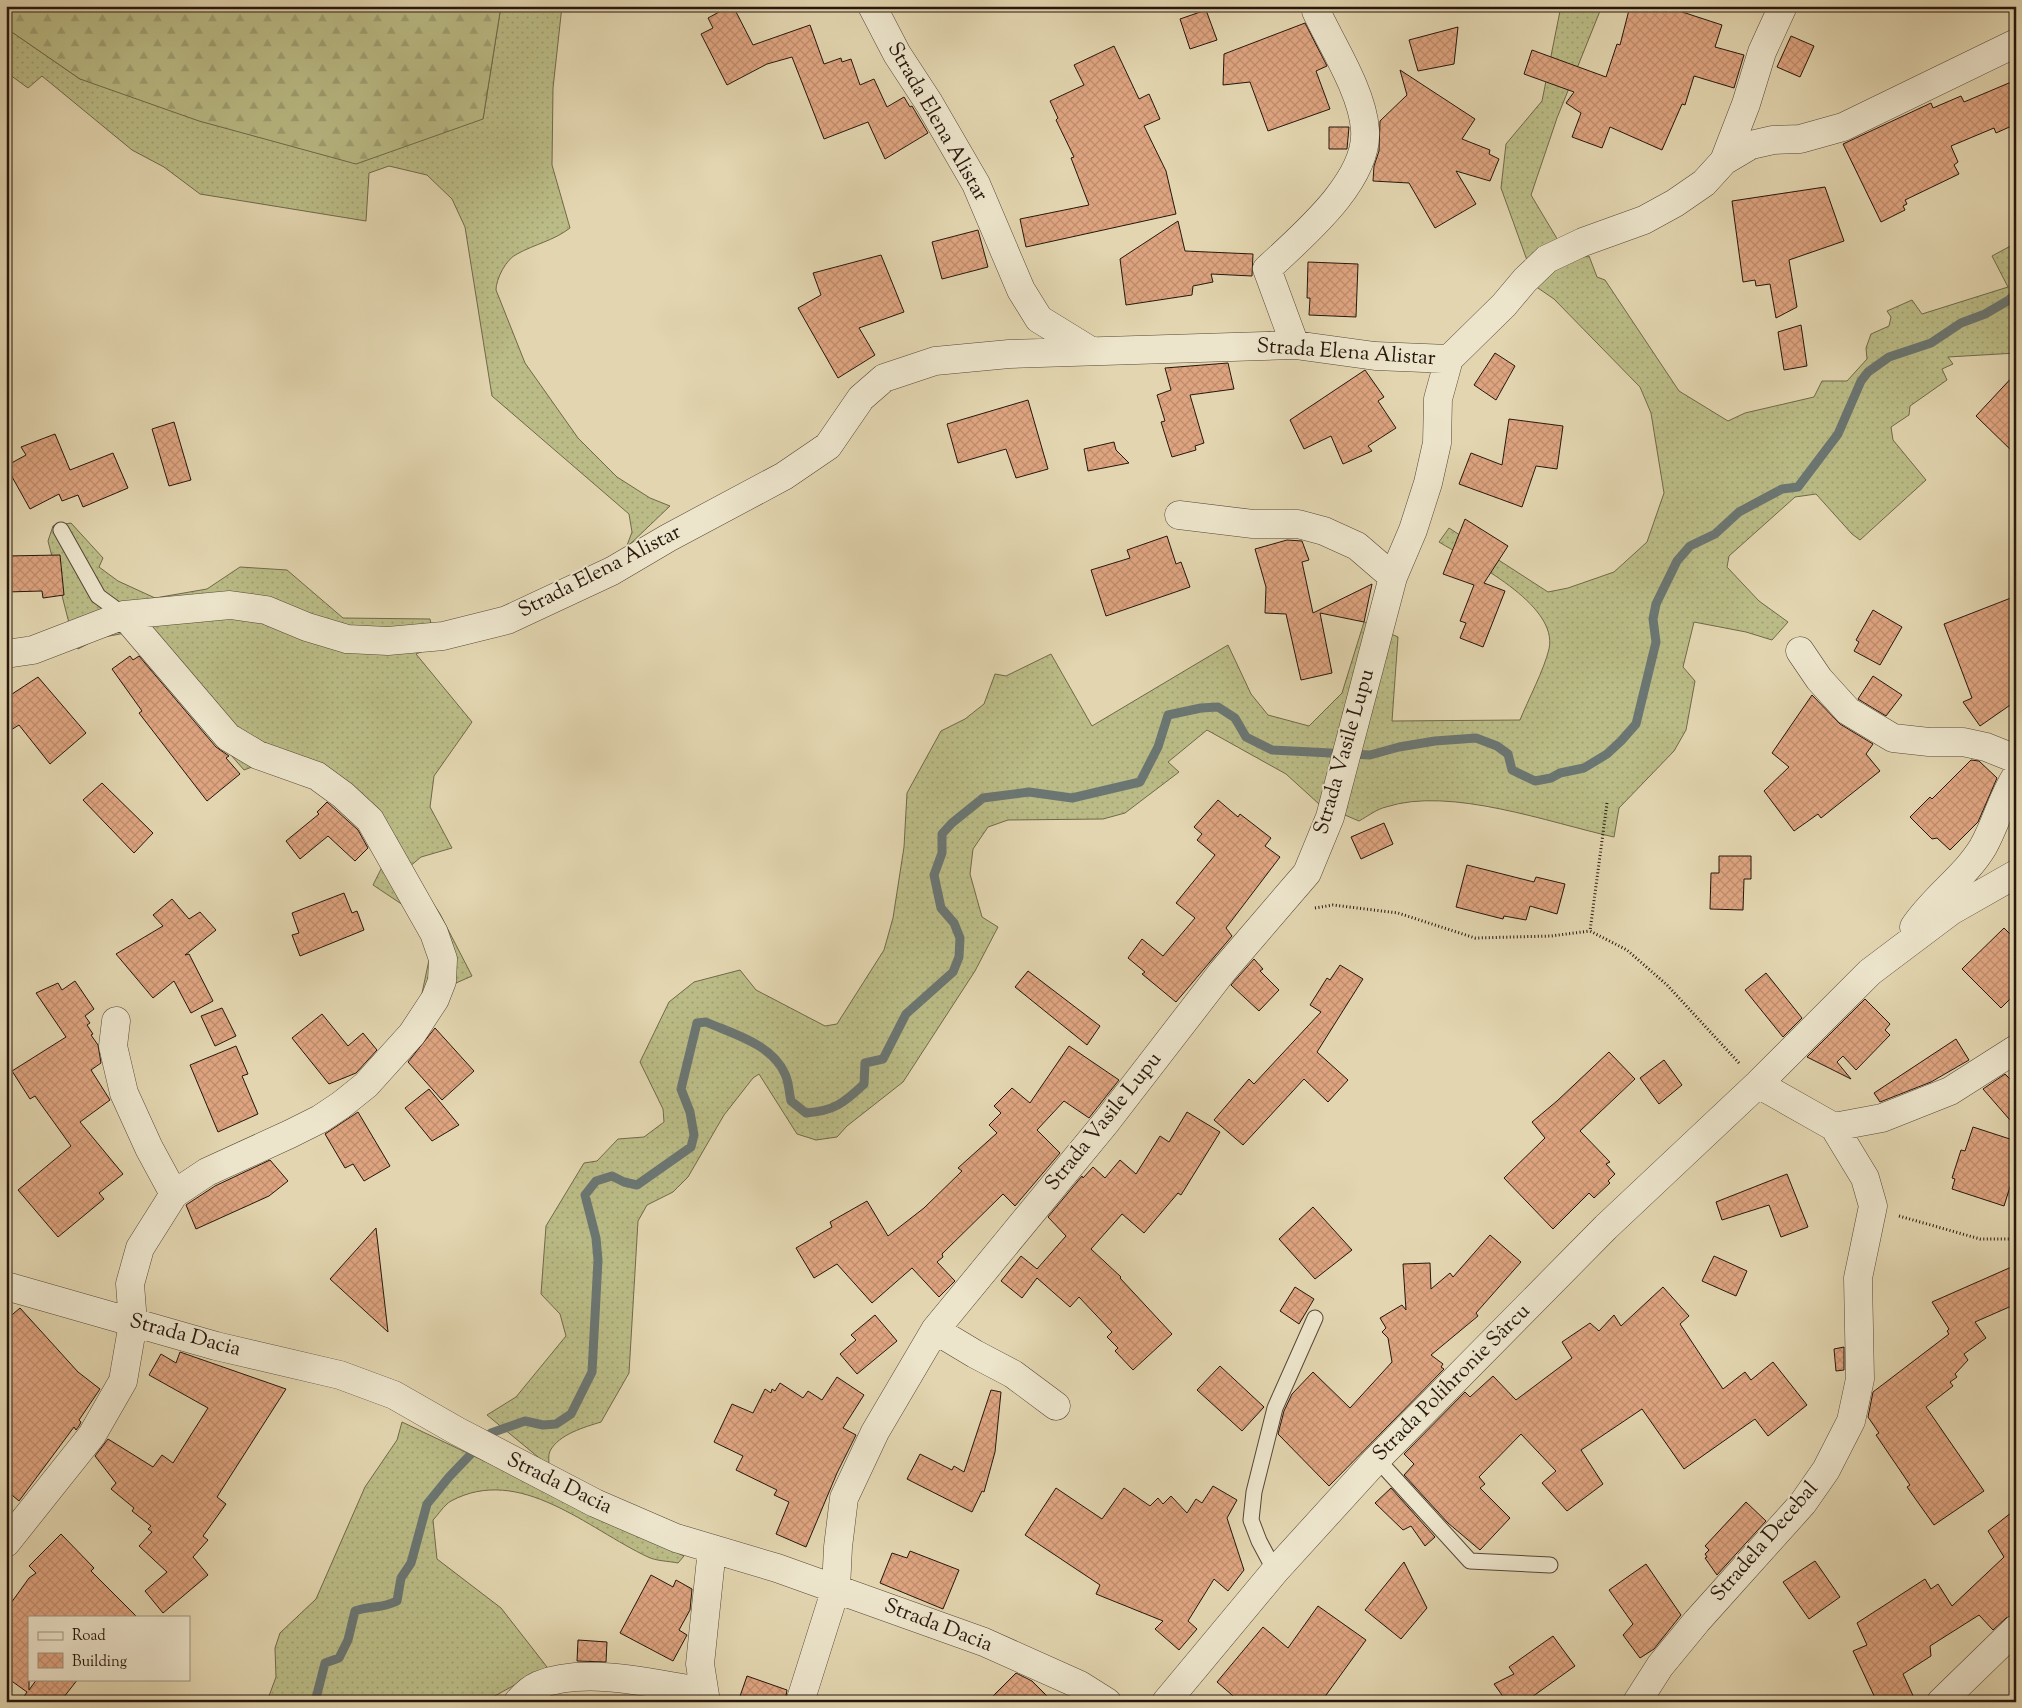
<svg xmlns="http://www.w3.org/2000/svg" width="2022" height="1708" viewBox="0 0 2022 1708" font-family="'Sorts Mill Goudy',serif">
	<style>
		.grass { fill: url(#grass-dots); stroke: #70694a }
		.forest { fill: url(#forest-firs); stroke: #70694a }
		.lines { fill: none; stroke-linecap: round; stroke-linejoin: round }
		.stream { stroke: #6b7672; stroke-width: 9 }
		.building { fill: url(#building-cross-hatch); stroke: #27170d }
		.lane-casing { stroke: #564636; stroke-width: 17 }
		.street-casing { stroke: #564636; stroke-width: 29 }
		.path { stroke: #27170d; stroke-width: 3; stroke-dasharray: 1 2.5; stroke-linecap: butt }
		.lane { stroke: #ece4cb; stroke-width: 15 }
		.street { stroke: #ece4cb; stroke-width: 28 }
		.labels { text-anchor: middle; dominant-baseline: central; stroke-width: 4; stroke-linejoin: round; paint-order: stroke }
		.street-label { font-size: 21px; fill: #27170d; stroke: #ece4cb }
	</style>
	<defs>
		<pattern id="grass-dots" width="8" height="8" patternUnits="userSpaceOnUse" patternTransform="scale(1.25)"><rect width="8" height="8" fill="#babb86"/><path d="M2 2h.1M6 6h.1" fill="none" stroke="#a0a072" stroke-width="1.8" stroke-linecap="round"/></pattern>
		<pattern id="forest-firs" width="22" height="20" patternUnits="userSpaceOnUse" patternTransform="scale(1.25)"><rect width="22" height="20" fill="#babb86"/><path d="M5 1l3.5 6h-7zM16 11l3.5 6h-7z" fill="#a0a072"/></pattern>
		<pattern id="building-cross-hatch" width="8" height="8" patternUnits="userSpaceOnUse" patternTransform="scale(1.25)"><rect width="8" height="8" fill="#dea480"/><path d="M0 0l8 8M0 8l8-8" fill="none" stroke="#be8c6d"/></pattern>
	</defs>
	<rect width="100%" height="100%" fill="#e2d5af"/>
	<filter id="stains"><feTurbulence type="fractalNoise" baseFrequency=".004" numOctaves="4"/><feColorMatrix values="0 0 0 0 .2 0 0 0 0 .09 0 0 0 0 .02 0 0 0 .5 -.17"/></filter>
	<radialGradient id="worn" r=".72"><stop offset=".6" stop-color="#630" stop-opacity="0"/><stop offset="1" stop-color="#630" stop-opacity=".3"/></radialGradient>
	<path class="grass" d="M501 6H562L553 88 552 165 570 228C553 241 535 244 517 254 506 259 496 279 496 290L525 363 578 438 617 477 650 498 670 506 626 548 632 532 629 514 492 396 465 227 452 199 427 175 389 166 369 173 366 221 200 194 164 167 132 150 42 76 28 88 6 72V28L80 79 483 119Z
		M1561 6H1602L1557 118 1531 195 1559 242 1528 263 1501 188 1506 144 1542 101Z
		M2016 243V353L1948 357 1953 364 1942 369 1947 380 1910 406 1909 415 1891 427 1893 440 1926 480 1860 540 1852 534 1816 494 1795 497 1729 556 1727 567 1759 601 1788 622 1772 640 1746 632 1694 622 1683 667 1695 681 1686 730 1674 751 1619 808 1614 837C1550 823 1450 786 1386 807 1377 809 1368 816 1359 821L1319 804 1286 774 1207 730 1168 762 1179 772 1125 813 1103 819 1008 820 988 827 973 849 970 874 982 917 998 927 975 971 903 1082 847 1126 837 1137 816 1140 797 1134 759 1074 753 1078 724 1115 688 1177 673 1192 647 1205 638 1221 629 1373 601 1422C585 1427 559 1434 550 1451 548 1455 549 1461 549 1466L487 1415 516 1397 566 1336 560 1314 541 1294 546 1226 584 1163 597 1161 618 1139 644 1137 664 1122 663 1109 640 1062 669 1002 694 982 740 970 756 990 825 1026 837 1024 884 950 893 918 904 847 907 793 941 731 965 719 984 704 995 674 1006 676 1051 654 1092 726 1228 645 1251 694 1268 715 1309 726 1342 693 1364 622 1398 637 1392 721 1520 720C1528 700 1544 670 1549 649 1559 604 1470 561 1439 542L1449 528 1548 592 1568 588 1614 572 1647 542 1664 493 1651 413 1640 387 1554 299 1535 286 1566 260 1589 256 1597 277 1605 280 1679 391 1728 421 1745 413 1814 397 1822 381H1847L1867 359 1866 348 1871 334 1889 326 1891 317 1887 311 1912 300 1922 314 2008 287 1992 256Z
		M71 523 103 558 99 567 118 581 155 598 207 589 240 567 287 570 343 618 430 619 436 646 416 654 472 722 434 776 430 807 452 848 421 857 409 867 440 914 472 976 456 983 441 1014 421 998 430 955 409 909 373 885 384 863 380 851 319 785 252 767 244 770 125 633 99 638 78 649 69 623 48 541 53 526Z
		M402 1422 684 1556 678 1563C668 1561 656 1561 648 1557 588 1529 520 1464 451 1501 444 1505 438 1515 433 1520L437 1559 501 1608 547 1667 484 1702H263L269 1696 276 1677 275 1648 280 1633 316 1599 365 1487 397 1440Z"/>
	<path class="forest" d="M6 6H501L483 119 356 164 199 121 80 79 6 28Z"/>
	<g class="lines">
		<path class="stream" d="M315 1702 325 1663 339 1658 348 1640 355 1611C372 1605 381 1609 397 1601L401 1578 411 1563 427 1504 449 1477 491 1433 525 1421 543 1425 556 1424 571 1414 592 1372 598 1260 596 1238 585 1195 596 1181 612 1176 624 1182 637 1185 691 1147 694 1135 690 1112 681 1089 697 1023 706 1022C733 1034 772 1044 785 1074 789 1082 789 1093 791 1101L806 1113C834 1111 844 1103 864 1084L865 1063 883 1059 906 1014 953 972 959 957 960 938 954 923 941 908 934 875 942 853V834L952 823 983 798 1029 792 1072 798 1140 782 1158 747 1168 715 1201 708 1218 707 1235 718 1246 737 1272 750 1370 755 1399 747 1435 741 1476 738 1497 746 1508 754 1512 770 1535 781 1551 778 1560 773 1584 768 1607 754 1621 741 1636 724 1656 642 1653 619 1656 604 1677 561 1690 546 1715 534 1739 512 1782 489 1798 487 1838 434 1861 381 1868 372 1889 357 1931 343 1961 323 1985 314 2009 300 2016 293"/>
	</g>
	<path class="building" d="M730 6H733L753 45 810 25 824 64 841 58 842 62 851 59 860 85 874 79 887 107 904 97 910 107 912 106 928 133 885 159 868 122 824 139 792 57 767 64 727 85 701 34 713 28 708 18Z
		M1630 6H1664L1722 25 1715 47 1744 55 1734 88 1694 76 1685 105 1682 104 1662 150 1610 127 1602 148 1572 137 1581 113 1566 103 1574 92 1524 74 1532 50 1606 77 1617 44 1620 45Z
		M1206 10 1217 40 1190 49 1180 19Z
		M1305 23 1327 66 1316 71 1330 109 1268 131 1250 82 1223 85 1224 54Z
		M1458 27 1454 64 1418 71 1409 40Z
		M1791 36 1814 46 1800 77 1777 67Z
		M1114 46 1139 99 1149 94 1160 119 1144 126 1166 171 1176 214 1026 247 1020 219 1089 205 1071 158 1074 157 1056 120 1058 118 1050 101 1084 85 1074 65Z
		M1400 70 1475 119 1462 139 1490 150 1489 154 1499 159 1490 181 1456 171 1476 204 1435 228 1409 183 1373 181 1374 166 1379 151 1380 121 1407 95Z
		M2016 80V124L1996 133 1994 128 1951 146 1958 162 1954 165 1959 174 1905 200 1907 204 1903 206 1905 210 1881 222 1843 144 1931 103 1933 108 1961 96 1964 102Z
		M1329 127H1349L1347 149H1329Z
		M1825 187 1844 241 1789 260 1797 307 1776 318 1770 284 1756 286 1755 280 1743 282 1732 201Z
		M1178 221 1185 251 1253 254 1252 276 1211 274 1213 282 1193 286 1192 295 1126 305 1120 259Z
		M978 230 988 267 942 279 932 242Z
		M881 255 904 312 859 328 875 355 838 378 798 308 821 295 813 273Z
		M1308 262 1358 264 1356 317 1309 315 1310 298H1307Z
		M1801 325 1807 366 1784 370 1778 332Z
		M1495 353 1515 366 1496 400 1474 385Z
		M1228 363 1234 389 1190 395 1204 443 1195 446 1196 450 1172 457 1161 422 1165 421 1157 395 1171 390 1165 368Z
		M1365 370 1384 397 1378 401 1396 428 1368 446 1372 451 1343 464 1331 436 1304 449 1290 420Z
		M2016 373V455L1976 416Z
		M1028 400 1048 469 1016 478 1006 449 958 463 947 424Z
		M1509 419 1563 426 1557 469 1536 466 1522 507 1459 484 1471 453 1502 465Z
		M174 422 191 480 169 486 152 429Z
		M55 434 70 470 113 453 128 488 83 507 78 495 62 501 59 494 30 509 6 466 26 455 21 447Z
		M1114 442 1116 450 1129 463 1088 471 1084 449Z
		M1465 519 1508 546 1484 583 1505 591 1483 647 1460 638 1466 623 1460 621 1474 585 1443 574Z
		M1167 536 1176 564 1181 562 1190 587 1106 616 1091 570 1130 558 1127 550Z
		M1287 540 1302 541 1309 560 1302 562 1313 613 1372 584 1364 622 1320 613 1332 673 1301 680 1286 614 1265 613 1266 587 1255 549Z
		M60 555 64 595 43 598 42 591 6 592V556Z
		M2016 596V701L1980 726 1963 702 1972 698 1944 624Z
		M1873 610 1902 627 1880 665 1854 651 1859 642 1856 640Z
		M130 656 133 660 139 656 216 747 229 756 226 758 240 774 207 801 139 713 142 711 112 669Z
		M1873 676 1902 695 1886 716 1858 699Z
		M38 677 86 733 50 764 19 725 6 733V698Z
		M1812 695 1840 724 1873 744 1866 754 1880 771 1821 818 1818 814 1794 831 1764 791 1789 767 1772 753Z
		M1971 760 1979 761 1997 778 1978 822 1950 850 1937 838 1932 839 1910 817 1930 797 1932 799Z
		M102 783 153 833 134 853 83 800Z
		M1218 800 1238 817 1240 814 1271 838 1265 846 1280 857 1226 928 1232 936 1176 1002 1142 974 1145 972 1128 958 1142 939 1163 956 1195 918 1176 903 1215 855 1197 840 1202 834 1194 827Z
		M327 802 358 830 368 848 355 861 328 836 300 859 286 841 319 814 317 812Z
		M1384 823 1393 844 1361 859 1351 837Z
		M1719 856H1751V879H1744L1743 910 1710 909 1711 873H1719Z
		M1467 865 1534 882 1536 877 1565 884 1557 914 1530 906 1526 920 1504 916 1503 919 1456 907Z
		M344 893 352 913 357 911 364 930 300 956 292 935 299 933 292 913Z
		M172 899 189 919 200 912 216 930 185 955 189 954 213 1001 191 1013 174 981 153 998 116 954 163 926 153 915Z
		M2004 928 2016 940V993L2001 1008 1962 969Z
		M1254 959 1263 969 1260 971 1279 990 1259 1011 1231 985Z
		M1340 965 1363 979 1317 1052 1348 1080 1328 1102 1304 1079 1243 1145 1214 1120 1249 1079 1254 1084 1321 1012 1310 1005 1327 978 1330 980Z
		M1028 971 1100 1026 1087 1045 1015 987Z
		M1766 973 1802 1018 1783 1037 1745 990Z
		M75 981 94 1009 85 1016 90 1023 87 1025 93 1034 91 1035 98 1045 101 1063 91 1070 110 1100 80 1122 123 1174 99 1193 104 1199 58 1237 18 1190 71 1146 35 1096 30 1099 12 1071 66 1037 36 993 58 983 62 990Z
		M1865 999 1890 1024 1885 1030 1890 1035 1856 1070 1843 1056 1837 1062 1851 1079 1807 1057Z
		M222 1008 236 1036 215 1046 201 1016Z
		M322 1014 348 1046 363 1033 377 1050 356 1073 329 1084 292 1038Z
		M435 1028 474 1071 442 1100 408 1062Z
		M1956 1039 1969 1060 1931 1082 1880 1102 1874 1093Z
		M236 1046 248 1074 242 1076 258 1114 218 1132 190 1065Z
		M1069 1046 1119 1080 1089 1118 1064 1101 1037 1130 1060 1153 1015 1206 1003 1194 942 1254 943 1257 937 1262 955 1281 939 1297 912 1268 872 1303 837 1264 814 1278 796 1248 832 1227 830 1222 867 1201 888 1236 924 1208 962 1171 958 1168 997 1133 989 1125 1001 1113 994 1106 1012 1088 1030 1103Z
		M1609 1052 1635 1079 1580 1131 1610 1162 1606 1164 1615 1174 1608 1181 1610 1183 1594 1198 1589 1193 1553 1229 1504 1178 1545 1138 1532 1122 1557 1101Z
		M1664 1060 1682 1085 1659 1104 1640 1078Z
		M2005 1074 2016 1085V1127L1983 1089Z
		M429 1089 459 1125 432 1141 405 1108Z
		M358 1112 390 1166 364 1181 353 1164 345 1168 325 1134Z
		M1187 1112 1220 1132 1181 1195 1178 1193 1144 1233 1122 1214 1091 1249 1121 1277 1120 1278 1172 1334 1133 1370 1115 1351 1118 1348 1107 1337 1112 1332 1079 1297 1070 1307 1037 1278 1022 1298 1001 1281 1021 1256 1037 1269 1066 1236 1048 1217 1082 1176 1083 1178 1093 1167 1105 1178 1120 1160 1136 1174 1160 1136 1169 1142Z
		M1973 1127 2016 1141V1168L2004 1206 1952 1189 1955 1179 1952 1178 1961 1150 1965 1151Z
		M270 1160 288 1181 269 1196 196 1229 186 1205 215 1186Z
		M1787 1174 1808 1227 1781 1237 1769 1205 1722 1220 1716 1202Z
		M1313 1207 1352 1250 1315 1279 1279 1239Z
		M376 1228 388 1332 330 1279Z
		M1490 1235 1521 1262 1476 1313 1478 1316 1431 1355 1443 1364 1441 1367 1444 1369 1329 1486 1278 1434 1284 1411 1292 1394 1313 1372 1350 1408 1392 1362 1388 1338 1382 1332 1386 1328 1380 1318 1402 1305 1406 1310 1403 1264 1430 1263 1431 1289 1450 1273 1453 1277Z
		M1714 1256 1747 1271 1736 1296 1702 1281Z
		M2016 1265V1304L1975 1322 1986 1338 1964 1354 1968 1360 1955 1374 1957 1377 1950 1382 1953 1386 1926 1407 1984 1491 1934 1525 1907 1487 1910 1485 1876 1435 1879 1433 1868 1417 1873 1392 1949 1334 1947 1331 1949 1329 1932 1302Z
		M1295 1287 1314 1299 1299 1324 1280 1311Z
		M1663 1287 1689 1316 1680 1324 1723 1389 1745 1372 1751 1380 1773 1362 1807 1405 1768 1436 1755 1419 1684 1469 1642 1409 1581 1450 1603 1484 1567 1511 1542 1483 1556 1471 1521 1434 1479 1477 1485 1484 1480 1488 1510 1518 1480 1550 1448 1523 1404 1475 1414 1464 1404 1454 1465 1392 1470 1397 1493 1376 1516 1400 1572 1358 1562 1342 1590 1323 1599 1331 1614 1315 1621 1326Z
		M20 1308 78 1372 100 1389 79 1420 81 1422 79 1426 76 1430 74 1427 19 1501 6 1490V1320Z
		M875 1315 897 1341 857 1374 840 1354 856 1340 851 1335Z
		M1844 1347V1370L1836 1371 1834 1349Z
		M180 1352 286 1389 217 1497 226 1504 203 1536 208 1540 193 1557 208 1575 163 1613 145 1591 167 1572 139 1546 152 1532 148 1529 151 1526 132 1511 134 1508 111 1489 116 1483 95 1456 108 1439 153 1467 162 1455 173 1463 208 1408 149 1375 161 1354 176 1363Z
		M1220 1366 1264 1407 1242 1431 1197 1390Z
		M837 1377 864 1395 843 1428 856 1435 837 1473 806 1547 776 1534 789 1502 774 1495 777 1490 736 1470 743 1456 714 1442 732 1404 753 1413 765 1389 771 1393 772 1389 775 1391 780 1383 803 1398 808 1391 822 1400Z
		M991 1390 1001 1392 995 1452 984 1492 982 1491 972 1512 907 1479 920 1454 952 1470 954 1466 964 1472Z
		M1213 1486 1237 1500 1227 1518 1244 1570 1228 1591 1214 1579 1188 1621 1197 1629 1179 1650 1155 1629 1163 1621 1096 1594 1100 1585 1025 1535 1056 1488 1102 1519 1124 1488 1150 1506 1158 1498 1163 1504 1171 1496 1187 1513 1196 1499 1202 1503Z
		M1391 1488 1435 1537 1425 1546 1411 1526 1403 1530 1375 1503Z
		M1746 1502 1766 1521 1717 1575 1705 1558 1707 1557 1705 1554 1709 1550 1705 1546Z
		M2016 1509V1614L2006 1618 1993 1630 1979 1615 1930 1646 1931 1656 1903 1674 1916 1702H1877L1853 1651 1867 1645 1857 1623 1925 1579 1931 1589 1938 1584 1952 1606 2004 1557 1988 1531Z
		M61 1534 94 1568 91 1571 137 1617H29V1690L37 1679H78L60 1702H20L27 1692 6 1677V1610L29 1578 36 1573 29 1566Z
		M910 1551 959 1570 943 1609 880 1583 892 1553 907 1558Z
		M1815 1561 1840 1597 1809 1619 1783 1582Z
		M1404 1562 1427 1608 1401 1639 1365 1610Z
		M1646 1564 1681 1615 1654 1649 1640 1658 1623 1635 1633 1624 1609 1590Z
		M651 1575 673 1587 676 1580 692 1589 690 1610 679 1630 687 1635 673 1661 620 1633Z
		M1318 1606 1366 1640 1321 1702H1240L1217 1682 1263 1627 1288 1648Z
		M1553 1636 1575 1666 1525 1702H1507L1494 1684 1514 1674 1509 1667Z
		M578 1640 607 1642 606 1662 577 1661Z
		M1016 1673 1032 1681 1053 1702H987Z
		M747 1676 787 1690 785 1702H738Z"/>
	<g class="lines">
		<defs>
			<path id="lane" d="M61 530 98 596 124 615
				M1377 1459 1470 1561 1550 1565
				M1275 1571 1259 1541 1251 1520 1254 1492 1275 1408 1315 1318"/>
			<path id="street" d="M872 6 897 54 929 103 976 184 1021 290 1039 319 1091 351
				M1724 161 1746 104 1762 52 1783 6
				M1295 345 1267 269C1301 237 1369 181 1365 130 1363 93 1332 45 1316 11L1317 6
				M1179 515 1253 524H1298L1324 531 1357 546 1393 577
				M1800 651 1819 679 1848 711 1893 738 1929 742H1963L1986 747 2016 759
				M6 654 33 650 124 615 230 605 266 610 307 627 347 639 388 641 443 636 507 620 612 571 668 538 784 476 828 446 861 398 884 378 935 361 1009 354 1295 345 1375 356 1449 359 1504 305 1525 280 1547 259 1583 242 1644 220 1675 203 1704 183 1724 161 1751 145 1773 140 1800 139 1843 127 2016 43
				M1914 927C1934 897 1965 877 1983 847 1996 824 2002 798 2016 776
				M116 1021 113 1046 124 1093 149 1148 174 1194
				M1834 1127 1882 1118 1950 1091 2016 1049
				M6 1286 216 1346 340 1375 394 1395 457 1431 595 1503 676 1538 777 1568 984 1642 1080 1685 1107 1702
				M935 1330 975 1354 1013 1374 1056 1406
				M6 1543 92 1435 123 1381 133 1323 130 1284 140 1248 174 1194 207 1172 290 1134 320 1119 341 1105 366 1085 412 1034 435 999 442 981 443 959 434 933 370 820 343 795 317 776 258 755 228 737 124 615
				M518 1702C523 1696 532 1688 539 1685 585 1666 656 1684 704 1692
				M706 1702 700 1664 712 1549
				M800 1702 836 1588 838 1547 844 1498 875 1432 935 1330 1107 1121 1222 972 1307 873 1330 817 1393 577 1413 530 1428 483 1437 443 1438 399 1449 359
				M1166 1702 1275 1571 1377 1459 1606 1227 1758 1084 1870 972 1951 911 2016 874
				M1637 1702 1660 1666 1697 1621 1803 1503 1826 1470 1851 1421 1860 1379 1858 1278 1873 1206 1865 1178 1834 1127 1758 1084
				M1941 1702 2016 1629"/>
		</defs>
		<use href="#lane" class="lane-casing"/>
		<use href="#street" class="street-casing"/>
		<path class="path" d="M1607 803 1590 931 1627 950 1667 985 1739 1063
			M1315 908 1333 905 1398 913 1475 938 1551 936 1590 931
			M1899 1216 1980 1239H2016"/>
		<use href="#lane" class="lane"/>
		<use href="#street" class="street"/>
	</g>
	<g class="labels">
		<g class="street-label">
			<text transform="translate(937 122) rotate(60)">Strada Elena Alistar</text>
			<text transform="translate(1346 353) rotate(4)">Strada Elena Alistar</text>
			<text transform="translate(600 572) rotate(-27)">Strada Elena Alistar</text>
			<text transform="translate(1345 752) rotate(-74)">Strada Vasile Lupu</text>
			<text transform="translate(1104 1122) rotate(-51)">Strada Vasile Lupu</text>
			<text transform="translate(185 1336) rotate(15)">Strada Dacia</text>
			<text transform="translate(1452 1383) rotate(-45)">Strada Polihronie Sârcu</text>
			<text transform="translate(559 1484) rotate(26)">Strada Dacia</text>
			<text transform="translate(1765 1542) rotate(-49)">Stradela Decebal</text>
			<text transform="translate(938 1626) rotate(21)">Strada Dacia</text>
		</g>
	</g>
	<rect width="2022" height="1708" fill="none" stroke="#e2d5af" stroke-width="25"/>
	<rect x="8" y="8" width="2007" height="1693" fill="none" stroke="#27170d" stroke-width="2.5"/>
	<rect x="12" y="12" width="1997" height="1683" fill="none" stroke="#27170d"/>
	<rect x="28" y="1616" width="162" height="65" fill="#ece4cb" stroke="#9d927f"/>
	<rect x="38" y="1632" width="25" height="8" fill="#ece4cb" stroke="#9d927f"/>
	<text x="72" y="1640" font-size="15" fill="#27170d">Road</text>
	<rect x="38" y="1653" width="25" height="15" fill="url(#building-cross-hatch)" stroke="#9d927f"/>
	<text x="72" y="1666" font-size="15" fill="#27170d">Building</text>
	<rect width="100%" height="100%" filter="url(#stains)"/>
	<rect width="100%" height="100%" fill="url(#worn)"/>
</svg>
